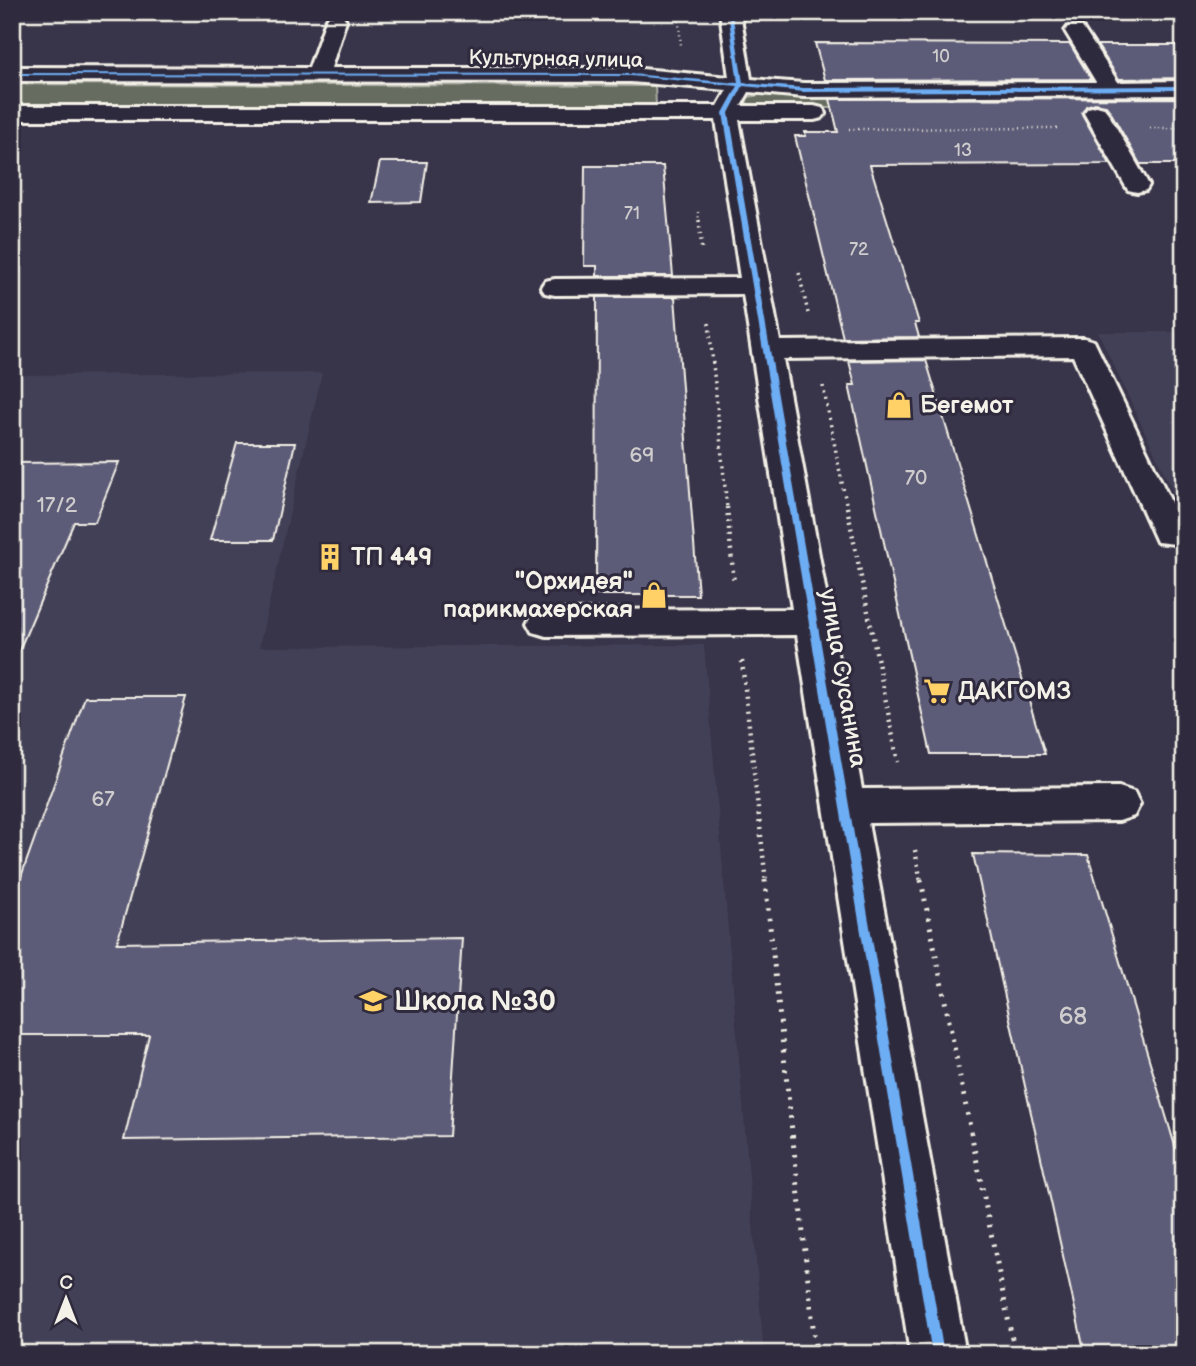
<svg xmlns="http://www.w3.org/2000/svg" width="1196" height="1366" viewBox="0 0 1196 1366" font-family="'Balsamiq Sans',sans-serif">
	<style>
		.built { fill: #434057 }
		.green { fill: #666c5f; stroke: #adaea4; stroke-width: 2 }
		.building { fill: #5d5b78; stroke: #f4f1e8; stroke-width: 2 }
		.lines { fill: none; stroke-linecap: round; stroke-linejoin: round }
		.minor-casing { stroke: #f4f1e8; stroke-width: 6 }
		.path-far3 { stroke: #f4f1e8; stroke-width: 2.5; stroke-dasharray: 1 3.5; stroke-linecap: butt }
		.path-far2 { stroke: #f4f1e8; stroke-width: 3.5; stroke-dasharray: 2 4.5; stroke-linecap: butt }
		.path-far1 { stroke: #f4f1e8; stroke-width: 4.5; stroke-dasharray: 2 5; stroke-linecap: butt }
		.path { stroke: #f4f1e8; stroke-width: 5; stroke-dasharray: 2.5 7; stroke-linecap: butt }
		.minor { fill: #2f2a3d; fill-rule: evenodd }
		.cycleway-casing { stroke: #2f2a3d; stroke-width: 4 }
		.cycleway { fill: #6dadf4; fill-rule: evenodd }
		.labels { text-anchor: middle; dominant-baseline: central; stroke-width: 6; stroke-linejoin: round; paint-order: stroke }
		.far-number-label { font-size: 18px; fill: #cecccc }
		.far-street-label { font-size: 21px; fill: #f4f1e8; stroke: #2f2a3d }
		.number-label { font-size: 21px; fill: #cecccc }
		.poi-label { font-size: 24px; font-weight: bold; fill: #f4f1e8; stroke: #2f2a3d; text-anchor: start }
		.street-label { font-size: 24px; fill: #f4f1e8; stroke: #2f2a3d }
		.near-number-label { font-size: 24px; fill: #cecccc }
		.near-poi-label { font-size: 28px; font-weight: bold; fill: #f4f1e8; stroke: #2f2a3d; text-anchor: start }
	</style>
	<rect width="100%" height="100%" fill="#383449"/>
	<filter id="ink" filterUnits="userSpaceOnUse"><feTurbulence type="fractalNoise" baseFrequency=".0143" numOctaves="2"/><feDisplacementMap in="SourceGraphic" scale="14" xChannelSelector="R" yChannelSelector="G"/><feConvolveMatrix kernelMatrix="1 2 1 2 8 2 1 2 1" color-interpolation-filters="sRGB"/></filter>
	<g filter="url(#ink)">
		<path class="built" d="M1098 332H1184V509H1181Z
			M322 373 259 647 704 645 764 1354H12V375Z"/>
		<path class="green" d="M12 84 655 86 656 105 12 104Z
			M760 95H1184V108H762L746 103 748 97Z"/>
		<path class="building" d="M815 43 1070 44 1091 79 825 80Z
			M1097 45H1184V78L1119 79Z
			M1184 98V164H1140L1110 111 1105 105 1095 103 1086 106 1082 114 1110 164 870 165 919 323H915L919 337 843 338 795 136H806L805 132H838L830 99Z
			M380 162H427L421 202 371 203Z
			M585 166H663L673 276H597V266H584Z
			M597 297H675L698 595H596Z
			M926 360 1045 754H931L849 385H855L849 361Z
			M237 443H295L273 540H210Z
			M119 462 95 522H74L12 667V463Z
			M85 697H186L117 943 462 938 449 1136 124 1140 149 1035H12V902Z
			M973 854 1088 855 1184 1176V1354H1085Z"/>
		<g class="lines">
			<defs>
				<path id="minor" d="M720 12H740L751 79 804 83 1096 82 1065 31 1068 27H1082L1118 82 1184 81V95L804 97 749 92 741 106H814L822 108 826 113 822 118 814 120H739L780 341 1084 338 1094 341 1181 523H1184V545L1157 542 1073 356 783 359 862 789 1119 787 1134 792 1140 804 1134 816 1119 821 868 823 966 1354H910L797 635 546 636 533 632 528 623 533 614 546 610 792 609 743 294 555 295 545 293 541 287 545 281 555 279 740 278 716 120H12V106H718L727 90 631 82 12 81V67L309 68 326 20 329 16H343L346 20 331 68H631L729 77Z
					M1096 106 1104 108 1108 113 1149 185 1146 190 1137 192 1128 190 1125 185 1084 113 1088 108Z"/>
			</defs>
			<use href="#minor" class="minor-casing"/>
			<path class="path-far3" d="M678 12 681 46
				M1150 128H1184
				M849 129 1060 128
				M698 212 699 221"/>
			<path class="path-far2" d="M699 220 702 252
				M799 273 808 313
				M709 323 727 508
				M823 386 847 508"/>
			<path class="path-far1" d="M727 507 734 583
				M847 507 898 762
				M742 661 766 882
				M915 850 921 882"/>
			<path class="path" d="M765 880 816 1354
				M921 880 1015 1354"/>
			<use href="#minor" class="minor"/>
			<defs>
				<path id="cycleway" d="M728 12H732L743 83 804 88 1184 86V90L804 92 743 86 729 113 944 1354H932L723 113 738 86 631 76 12 75V73L631 74 738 83Z"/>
			</defs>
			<use href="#cycleway" class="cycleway-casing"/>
			<use href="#cycleway" class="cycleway"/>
		</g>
	</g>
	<defs>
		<symbol id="shop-bare" viewBox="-9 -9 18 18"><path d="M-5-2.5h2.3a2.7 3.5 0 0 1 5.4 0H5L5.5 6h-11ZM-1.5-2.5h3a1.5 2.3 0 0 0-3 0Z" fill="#ffd166" stroke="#2f2a3d" stroke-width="2.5" paint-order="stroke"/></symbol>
		<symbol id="building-bare" viewBox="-9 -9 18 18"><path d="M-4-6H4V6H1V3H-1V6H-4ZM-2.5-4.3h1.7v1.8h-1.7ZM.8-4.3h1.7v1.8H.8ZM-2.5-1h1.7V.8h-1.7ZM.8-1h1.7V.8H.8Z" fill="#ffd166" stroke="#2f2a3d" stroke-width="2.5" paint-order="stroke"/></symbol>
		<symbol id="supermarket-bare" viewBox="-9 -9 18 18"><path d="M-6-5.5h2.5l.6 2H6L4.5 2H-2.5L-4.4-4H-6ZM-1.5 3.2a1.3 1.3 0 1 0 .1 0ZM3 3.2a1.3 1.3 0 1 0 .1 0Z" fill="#ffd166" stroke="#2f2a3d" stroke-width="2.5" paint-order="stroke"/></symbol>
		<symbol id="school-bare" viewBox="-9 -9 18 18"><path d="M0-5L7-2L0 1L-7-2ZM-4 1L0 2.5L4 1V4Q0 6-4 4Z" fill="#ffd166" stroke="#2f2a3d" stroke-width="2.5" paint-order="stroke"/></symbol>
	</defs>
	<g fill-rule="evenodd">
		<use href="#shop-bare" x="880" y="386" width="38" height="38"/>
		<use href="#building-bare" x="311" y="538" width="38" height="38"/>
		<use href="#shop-bare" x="635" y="576" width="38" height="38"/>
		<use href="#supermarket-bare" x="918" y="672" width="38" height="38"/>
		<use href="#school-bare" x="354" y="982" width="38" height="38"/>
	</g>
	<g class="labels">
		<g class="far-number-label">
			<text x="941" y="56">10</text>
			<text x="963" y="150">13</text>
			<text x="632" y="213">71</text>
			<text x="859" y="249">72</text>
		</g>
		<g class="far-street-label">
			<text transform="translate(556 59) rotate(1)">Культурная улица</text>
		</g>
		<g class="number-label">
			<text x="642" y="455">69</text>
			<text x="916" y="478">70</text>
			<text x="57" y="505">17/2</text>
			<text x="103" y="799">67</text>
		</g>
		<g class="poi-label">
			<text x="920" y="405">Бегемот</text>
			<text x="351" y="557">ТП 449</text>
			<text x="633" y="581" text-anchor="end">"Орхидея"<tspan x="633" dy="28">парикмахерская</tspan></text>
			<text x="958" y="691">ДАКГОМЗ</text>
		</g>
		<g class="street-label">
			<text transform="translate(843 678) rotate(80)">улица Сусанина</text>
		</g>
		<g class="near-number-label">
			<text x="1073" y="1016">68</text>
		</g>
		<g class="near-poi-label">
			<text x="394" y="1001">Школа №30</text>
		</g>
	</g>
	<rect width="1196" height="1366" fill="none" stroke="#2f2a3d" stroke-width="42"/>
	<rect x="21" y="21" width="1154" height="1324" fill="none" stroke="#f4f1e8" stroke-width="2.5" filter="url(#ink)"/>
	<g transform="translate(66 1299)" stroke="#2f2a3d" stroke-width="5" paint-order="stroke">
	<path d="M0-5L12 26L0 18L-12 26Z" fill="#f4f1e8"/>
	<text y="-10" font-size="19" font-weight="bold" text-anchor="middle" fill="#f4f1e8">С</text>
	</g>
</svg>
